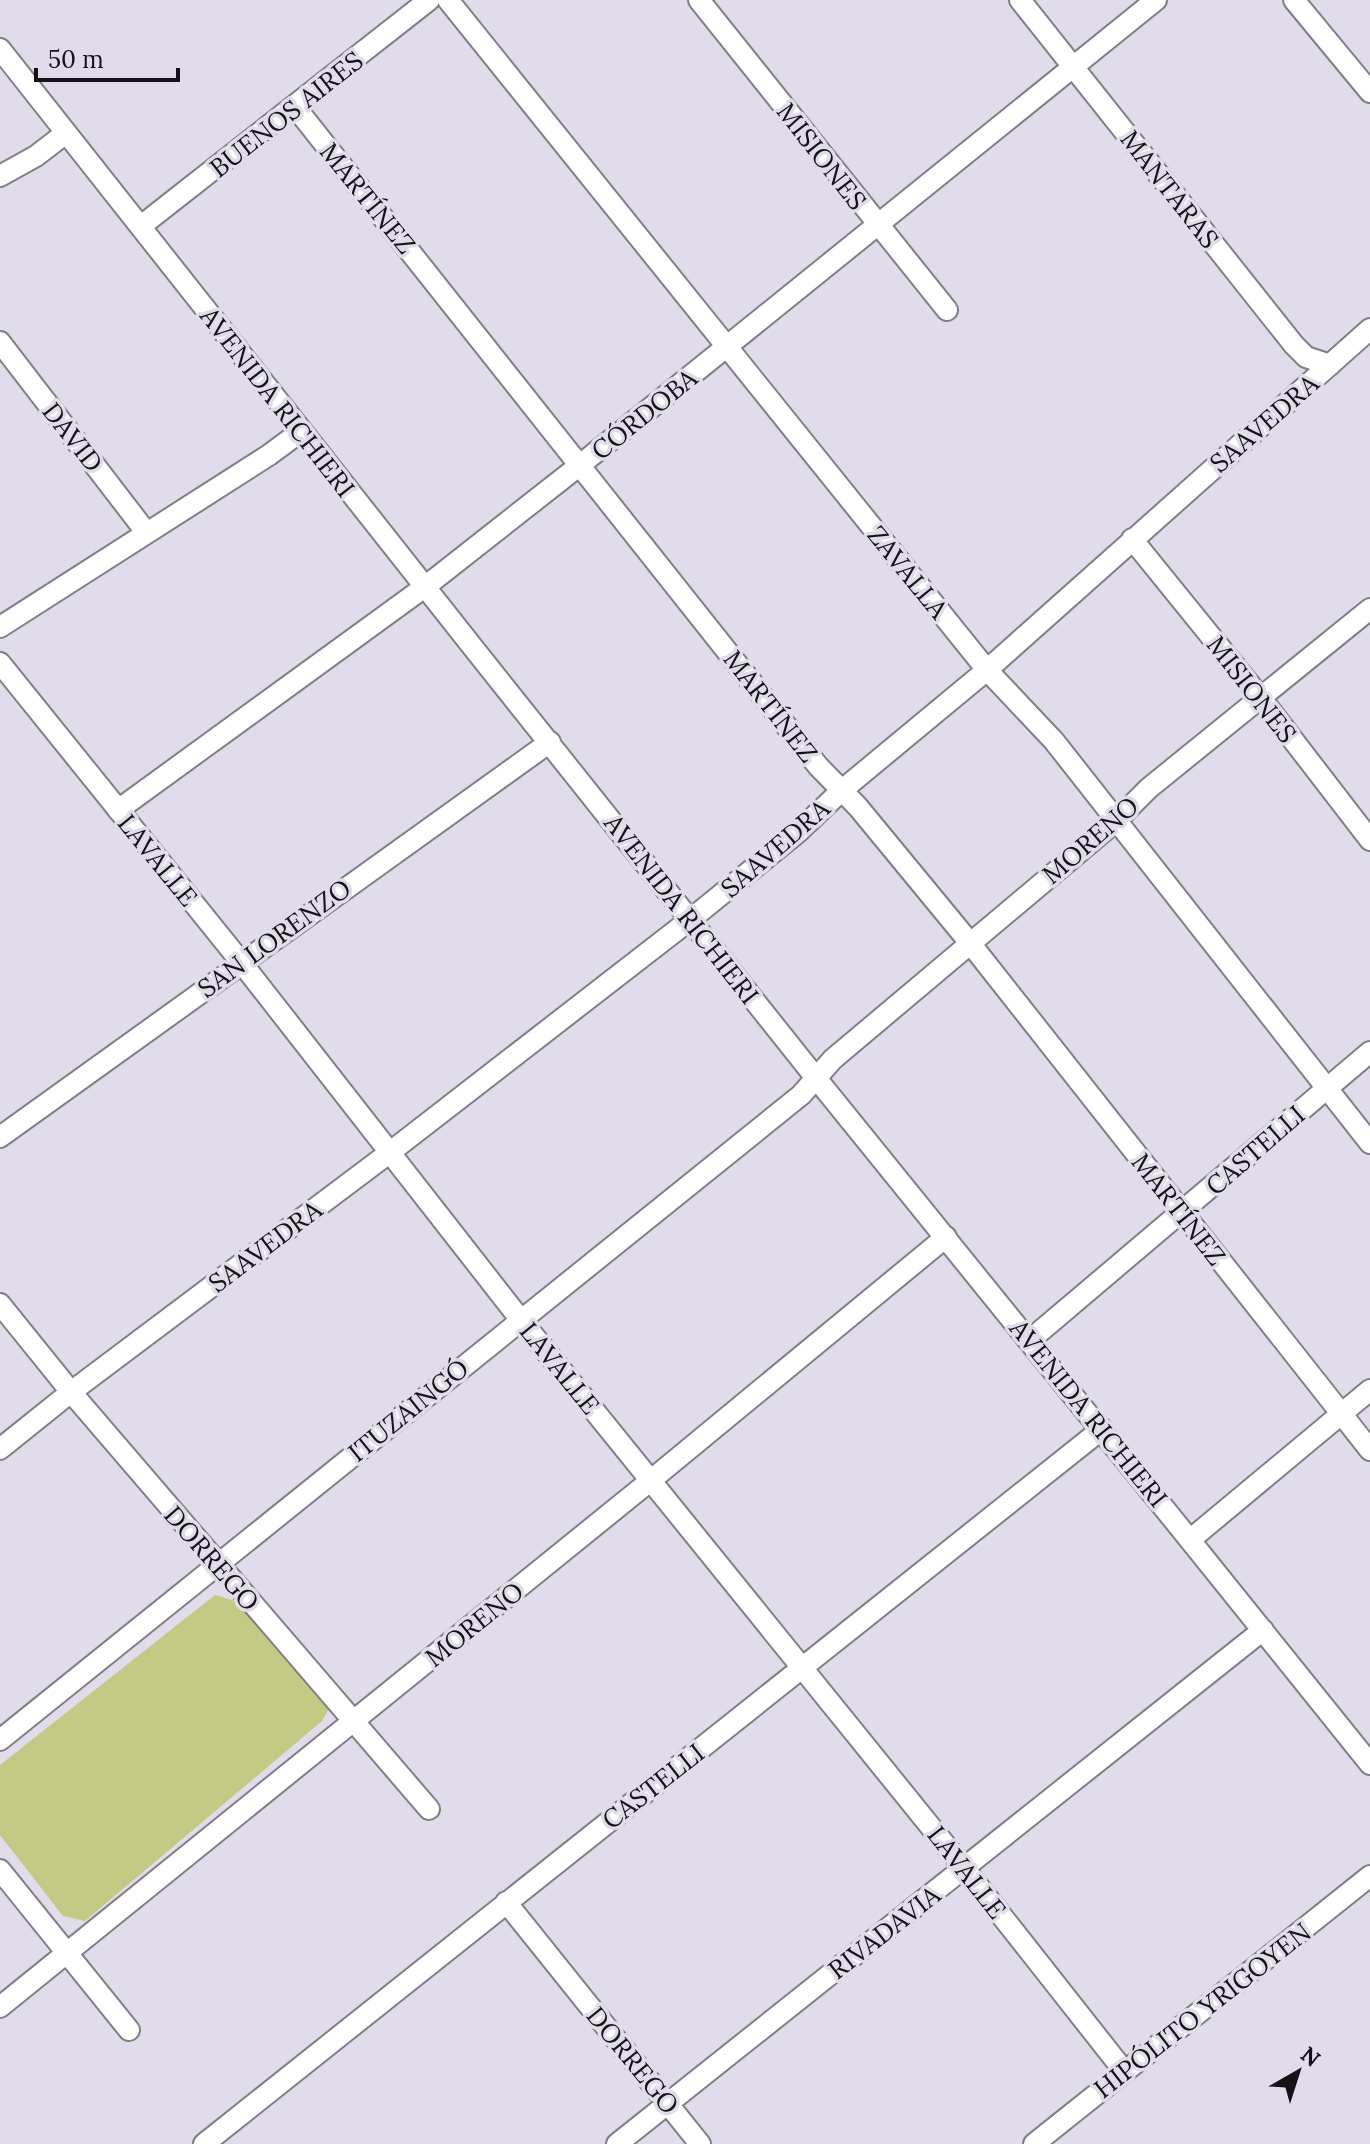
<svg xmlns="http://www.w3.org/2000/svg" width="1370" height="2144" viewBox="0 0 1370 2144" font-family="Lora,serif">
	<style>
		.green { fill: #c4c983 }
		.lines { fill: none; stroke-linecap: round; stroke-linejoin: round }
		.minor-casing { stroke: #817d89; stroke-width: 24 }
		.minor { stroke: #fff; stroke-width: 20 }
		.labels { text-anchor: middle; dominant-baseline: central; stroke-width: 7; stroke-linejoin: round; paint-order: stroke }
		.street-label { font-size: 26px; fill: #141216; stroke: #e1dcea }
	</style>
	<rect width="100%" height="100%" fill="#e1dcea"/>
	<path class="green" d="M215 1595 239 1602 330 1707 322 1721 85 1921 63 1916 0 1835V1765Z"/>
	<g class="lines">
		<defs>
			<path id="minor" d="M448 0 987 670 1054 741 1370 1143
				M699 0 947 310
				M1020 0 1294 345 1306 357 1330 365
				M1294 0 1370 92
				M0 49C270 393 543 736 816 1078 999 1307 1187 1534 1370 1764
				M296 108 818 766 858 807 970 943 1370 1450
				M0 176 36 156 66 133
				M141 226 429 0
				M0 342 146 532
				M1132 539 1260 697 1370 840
				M0 627 269 455 300 432
				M0 663 241 962 520 1319 964 1868 1124 2071
				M118 810 426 586 580 465 1156 0
				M0 1137 550 742
				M0 1304 71 1392 429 1809
				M1030 1340 1370 1052
				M0 1449 71 1392 389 1153 691 919 797 833 841 791 987 670 1370 329
				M1191 1539 1370 1390
				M0 1740 801 1095 833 1059 1116 821 1149 788 1370 609
				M0 1870 129 2030
				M506 1902 700 2144
				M0 2007 650 1481 946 1237
				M204 2144 1102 1429
				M617 2144 1263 1630
				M1034 2144 1370 1876"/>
		</defs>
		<use href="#minor" class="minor-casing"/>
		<use href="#minor" class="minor"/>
	</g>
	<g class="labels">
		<g class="street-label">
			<text transform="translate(286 114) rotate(-38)">BUENOS AIRES</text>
			<text transform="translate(822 156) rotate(52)">MISIONES</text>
			<text transform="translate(1170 189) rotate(52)">MANTARAS</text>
			<text transform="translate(368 198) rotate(51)">MARTÍNEZ</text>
			<text transform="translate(278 402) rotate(52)">AVENIDA RICHIERI</text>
			<text transform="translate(644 414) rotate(-39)">CÓRDOBA</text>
			<text transform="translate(1264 423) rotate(-41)">SAAVEDRA</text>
			<text transform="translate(73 437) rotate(52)">DAVID</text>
			<text transform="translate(908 572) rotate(51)">ZAVALLA</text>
			<text transform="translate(1252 689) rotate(52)">MISIONES</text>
			<text transform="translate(771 706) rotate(52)">MARTÍNEZ</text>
			<text transform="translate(1090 840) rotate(-41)">MORENO</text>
			<text transform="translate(775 848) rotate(-41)">SAAVEDRA</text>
			<text transform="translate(158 860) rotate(51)">LAVALLE</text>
			<text transform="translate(682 909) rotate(52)">AVENIDA RICHIERI</text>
			<text transform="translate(274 938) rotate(-36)">SAN LORENZO</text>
			<text transform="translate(1255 1150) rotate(-41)">CASTELLI</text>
			<text transform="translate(1179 1209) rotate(52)">MARTÍNEZ</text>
			<text transform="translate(265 1246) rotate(-37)">SAAVEDRA</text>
			<text transform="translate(560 1368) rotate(51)">LAVALLE</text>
			<text transform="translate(408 1410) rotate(-39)">ITUZAINGÓ</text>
			<text transform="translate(1089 1413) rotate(51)">AVENIDA RICHIERI</text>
			<text transform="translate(212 1558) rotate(49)">DORREGO</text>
			<text transform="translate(474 1624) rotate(-39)">MORENO</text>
			<text transform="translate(653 1786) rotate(-38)">CASTELLI</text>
			<text transform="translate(967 1872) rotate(52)">LAVALLE</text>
			<text transform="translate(884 1932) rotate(-38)">RIVADAVIA</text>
			<text transform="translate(1202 2010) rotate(-38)">HIPÓLITO YRIGOYEN</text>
			<text transform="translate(633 2060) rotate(51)">DORREGO</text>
		</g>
	</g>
	<g transform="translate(1298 2072) rotate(39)" stroke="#e1dcea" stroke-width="6" paint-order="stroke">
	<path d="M0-6L14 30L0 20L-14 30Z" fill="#141216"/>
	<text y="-12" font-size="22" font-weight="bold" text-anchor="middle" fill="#141216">N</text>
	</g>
	<path d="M36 68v12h142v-12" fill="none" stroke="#141216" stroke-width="4"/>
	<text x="48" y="68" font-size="24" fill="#141216" stroke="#e1dcea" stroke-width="6" paint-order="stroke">50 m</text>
</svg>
